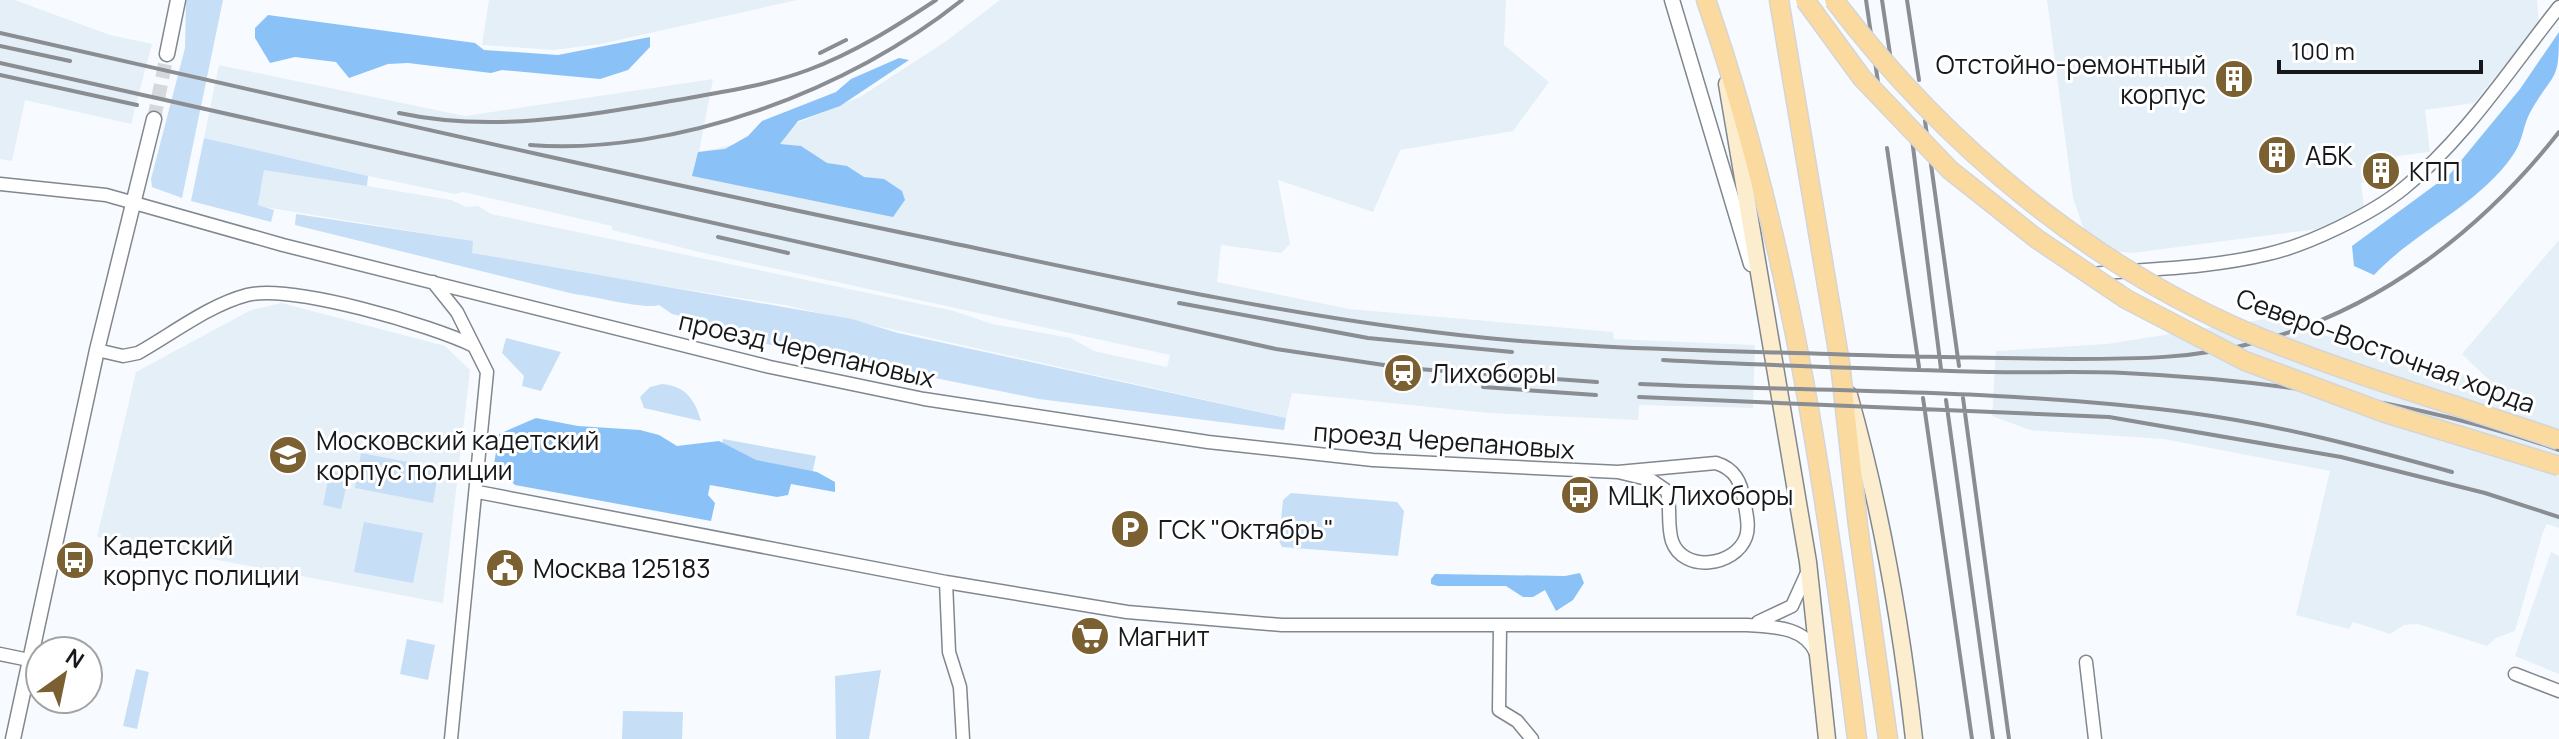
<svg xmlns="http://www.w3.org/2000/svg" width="2559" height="739" viewBox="0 0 2559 739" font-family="Manrope,sans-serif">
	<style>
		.built { fill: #e5eff8 }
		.green { fill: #c6def6 }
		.forest { fill: #8ac1f7 }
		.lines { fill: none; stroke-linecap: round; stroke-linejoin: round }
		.tertiary-tunnel { stroke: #d5d9dd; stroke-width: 14; stroke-dasharray: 14 7; stroke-linecap: butt }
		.minor-casing { stroke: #81878d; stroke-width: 15 }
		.tertiary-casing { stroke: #81878d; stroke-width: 17 }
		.secondary-casing { stroke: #81878d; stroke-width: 19 }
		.primary-casing { stroke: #d5d5d6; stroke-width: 21 }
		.minor { stroke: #fff; stroke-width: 12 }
		.tertiary { stroke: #fff; stroke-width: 14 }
		.secondary { stroke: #fdedcf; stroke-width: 16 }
		.primary { stroke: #fbdaa0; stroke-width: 18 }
		.rail { stroke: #8a8d91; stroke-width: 4 }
		.primary-bridge-casing { stroke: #d5d5d6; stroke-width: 21; stroke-linecap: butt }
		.primary-bridge { stroke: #fbdaa0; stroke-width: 18 }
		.labels { text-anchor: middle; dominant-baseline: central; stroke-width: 6; stroke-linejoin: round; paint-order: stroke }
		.poi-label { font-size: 26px; fill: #16181b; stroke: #fff; text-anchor: start }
		.street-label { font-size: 26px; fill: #16181b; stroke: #fff }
	</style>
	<rect width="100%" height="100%" fill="#f7fbff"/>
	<path class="built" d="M0 0H15L110 35 152 44 131 124 25 100 12 161 0 159Z
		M489 0H797L601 44 554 50 482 45Z
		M1000 0H1506L1504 45 1549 82 1513 131 1400 150 1373 212 1278 180 1290 244 1281 253 1221 245 1217 282 1349 309 1613 332 1614 339 1755 345 1753 408 1639 405 1638 420 1489 413 1292 393 1286 418 784 305 541 267 472 253V241L258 206 264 169 367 186 451 200 466 207 478 206 491 214 954 311 992 324 1071 338 1094 351 1167 367 1170 355 699 252 612 230V226L463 192 455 194 368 176 204 138 219 65 465 116 713 79 699 152 756 140 860 97 945 42Z
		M2047 0H2537L2539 23 2474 103 2425 110 2430 152 2397 156 2396 179 2361 183 2364 208 2317 229 2132 253 2115 251 2085 233 2073 198Z
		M2559 240V528L2547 524 2543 532 2515 631 2496 638 2487 646 2418 624 2404 625 2390 634 2353 622 2349 629 2296 615 2330 471 2164 439 2030 430 1992 416 1996 351 2107 344 2266 319 2491 382 2462 354Z
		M282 303 445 346 470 370 443 603 97 537 136 372 251 310Z
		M2551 552 2559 556V674L2515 656Z"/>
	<path class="green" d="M186 0H223L182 198 152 187 151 179 185 48Z
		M204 138 368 176 367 186 264 170 258 205 274 210 271 222 191 201Z
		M296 214 473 241 472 253 852 319 898 333 1286 418 1284 430 1039 399 737 338 705 322 672 314 659 305C645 310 594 296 574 294L295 225Z
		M506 338 561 352 541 391 522 386 524 376 502 353Z
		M662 384C685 386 695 399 701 421L644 408 640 397 650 387Z
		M723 439 816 456 811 479 719 462Z
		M361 453 439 468 433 503 355 488Z
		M330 471 349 475 341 509 323 505Z
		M1291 493 1397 502 1404 511 1398 556 1282 547 1279 541 1283 500Z
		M364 522 423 533 413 583 354 572Z
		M407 639 435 645 428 680 400 674Z
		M136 669 149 672 137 729 123 726Z
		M881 670 869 739H836L835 676Z
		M623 711 683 712 682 739H622Z"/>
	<path class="forest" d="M268 15 475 43 484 50 558 55 650 37V47L628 70 600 79 502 70 491 73 408 63 388 64 349 78 336 62 295 57 270 63 255 38V28Z
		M2559 32C2559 83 2555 70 2532 109 2523 123 2523 142 2513 155 2478 206 2415 231 2374 275L2354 266 2352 246 2450 174 2520 89Z
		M899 58 909 60 840 106 798 121 780 144 801 146 827 163 847 166 864 177 884 179 902 191 905 200 893 217 692 176 698 152 725 149 748 136 762 121 836 92 851 79Z
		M536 418 578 426 640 430 659 435 677 446 719 441 756 460 817 472 835 482V492L791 484 788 495 777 497 710 485 708 495 715 503 711 521 515 485 494 464 499 434Z
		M1580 573 1584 583 1573 600 1556 611 1545 590 1533 597H1523L1506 586H1438L1431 584V579L1435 574 1565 576Z"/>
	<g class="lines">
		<path class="tertiary-tunnel" d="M154 119 167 54"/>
		<defs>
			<path id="minor" d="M0 184 106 195 283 245 770 367 924 399 1208 442 1373 460 1618 472 1716 463C1735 469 1741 482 1744 500 1746 512 1750 526 1746 537 1735 567 1683 573 1672 541 1667 525 1671 507 1667 491L1651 480 1618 472
				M2092 274C2150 269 2211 268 2268 254 2308 245 2372 214 2404 188 2465 139 2511 67 2559 7
				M433 282 457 312 487 372 451 739
				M97 350 123 356 138 353C172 334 209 305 247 295 292 284 431 325 474 346
				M478 492 946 582 1127 612 1282 625H1747C1773 627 1804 626 1816 653
				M946 582 949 652 960 687 963 739
				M1758 622 1792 606 1806 575
				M1500 626 1499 710 1517 721 1532 739
				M0 654 29 660
				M2086 662 2095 739
				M2515 674 2559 691"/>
			<path id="tertiary" d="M1672 0 1751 264
				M167 54 178 0
				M13 739 97 350 154 119"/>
			<path id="secondary" d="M1727 84 1808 562 1827 739
				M1849 395C1881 509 1901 622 1914 739"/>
			<path id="primary" d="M1706 0C1789 238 1826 490 1857 739
				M1779 0 1840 363 1858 526 1888 739"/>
		</defs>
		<use href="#minor" class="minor-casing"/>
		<use href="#tertiary" class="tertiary-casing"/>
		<use href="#secondary" class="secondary-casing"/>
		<use href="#primary" class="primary-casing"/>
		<use href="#minor" class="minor"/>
		<use href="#tertiary" class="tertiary"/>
		<use href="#secondary" class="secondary"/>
		<use href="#primary" class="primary"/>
		<path class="rail" d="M1866 0 1878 82
			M1882 0 1894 81
			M1907 0 1919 80
			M0 33C314 104 627 176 942 241 1108 276 1273 313 1442 333 1571 349 1701 350 1830 354 1910 357 1990 358 2071 359 2134 359 2196 359 2257 342 2379 310 2482 230 2559 132
			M0 46 70 61
			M820 53 846 40
			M0 63 1276 349 1404 368 1597 382
			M0 75 137 105
			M399 113C492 133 585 116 677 100 722 92 765 86 808 70 854 53 895 27 936 0
			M1925 121 1959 366
			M1910 123 1941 369
			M530 145C675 156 850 90 962 0
			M1887 148 1919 367
			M718 237 788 253
			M1179 303 1368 338 1512 352
			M1663 360C1772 366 1882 369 1991 372 2035 373 2080 371 2124 373 2271 380 2420 401 2559 450
			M1640 384C1823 392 2009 389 2191 413 2280 425 2366 448 2452 472
			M1483 387 1596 395
			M1639 397 2109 417 2341 457 2485 493 2559 517
			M1923 398 1972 739
			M1963 398 2009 739
			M1946 400 1993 739"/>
		<defs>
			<path id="primary-bridge" d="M1805 0 1862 78 1950 170 2037 239 2126 299 2245 361 2385 413 2559 466
				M1834 0C1944 145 2091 268 2261 338 2358 377 2460 406 2559 440"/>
		</defs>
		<use href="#primary-bridge" class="primary-bridge-casing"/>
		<use href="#primary-bridge" class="primary-bridge"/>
	</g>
	<defs>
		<symbol id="building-disc" viewBox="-11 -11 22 22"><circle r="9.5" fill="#7b6032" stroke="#fff"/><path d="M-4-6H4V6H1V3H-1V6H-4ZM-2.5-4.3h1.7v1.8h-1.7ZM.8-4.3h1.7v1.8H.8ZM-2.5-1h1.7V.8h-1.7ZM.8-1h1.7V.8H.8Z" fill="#fff"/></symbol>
		<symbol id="station-disc" viewBox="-11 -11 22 22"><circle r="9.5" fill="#7b6032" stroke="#fff"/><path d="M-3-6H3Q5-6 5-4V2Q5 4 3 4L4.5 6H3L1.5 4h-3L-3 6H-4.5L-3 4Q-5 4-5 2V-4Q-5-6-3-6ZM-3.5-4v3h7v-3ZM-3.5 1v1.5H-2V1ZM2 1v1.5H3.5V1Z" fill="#fff"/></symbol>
		<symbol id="school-disc" viewBox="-11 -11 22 22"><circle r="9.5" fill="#7b6032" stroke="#fff"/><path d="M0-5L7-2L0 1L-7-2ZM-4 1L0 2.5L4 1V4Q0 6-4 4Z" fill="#fff"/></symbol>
		<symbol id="bus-disc" viewBox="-11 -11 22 22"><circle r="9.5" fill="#7b6032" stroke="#fff"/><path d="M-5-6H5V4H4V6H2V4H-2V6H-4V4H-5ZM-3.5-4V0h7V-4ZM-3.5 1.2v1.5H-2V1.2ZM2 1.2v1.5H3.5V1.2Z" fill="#fff"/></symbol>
		<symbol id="parking-disc" viewBox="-11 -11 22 22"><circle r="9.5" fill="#7b6032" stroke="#fff"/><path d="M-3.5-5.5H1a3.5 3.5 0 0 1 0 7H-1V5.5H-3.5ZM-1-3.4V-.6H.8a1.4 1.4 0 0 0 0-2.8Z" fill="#fff"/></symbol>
		<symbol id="civic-disc" viewBox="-11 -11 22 22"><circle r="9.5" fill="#7b6032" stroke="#fff"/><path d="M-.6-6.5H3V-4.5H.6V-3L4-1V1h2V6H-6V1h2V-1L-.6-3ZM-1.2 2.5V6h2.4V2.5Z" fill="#fff"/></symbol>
		<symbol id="supermarket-disc" viewBox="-11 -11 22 22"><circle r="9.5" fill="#7b6032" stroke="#fff"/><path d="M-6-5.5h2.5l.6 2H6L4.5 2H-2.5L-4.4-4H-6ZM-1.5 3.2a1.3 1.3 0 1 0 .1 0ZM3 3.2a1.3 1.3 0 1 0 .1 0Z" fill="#fff"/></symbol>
	</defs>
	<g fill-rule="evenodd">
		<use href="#building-disc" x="2212" y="57" width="44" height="44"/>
		<use href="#building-disc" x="2255" y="133" width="44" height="44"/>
		<use href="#building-disc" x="2359" y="149" width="44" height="44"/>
		<use href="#station-disc" x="1381" y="351" width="44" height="44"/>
		<use href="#school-disc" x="266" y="433" width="44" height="44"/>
		<use href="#bus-disc" x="1558" y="473" width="44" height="44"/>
		<use href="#parking-disc" x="1108" y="507" width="44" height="44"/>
		<use href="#bus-disc" x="53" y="538" width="44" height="44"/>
		<use href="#civic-disc" x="483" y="546" width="44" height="44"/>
		<use href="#supermarket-disc" x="1068" y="614" width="44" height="44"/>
	</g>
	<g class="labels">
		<g class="poi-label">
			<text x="2206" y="64" text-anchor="end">Отстойно-ремонтный<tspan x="2206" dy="30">корпус</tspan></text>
			<text x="2305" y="155">АБК</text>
			<text x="2409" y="171">КПП</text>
			<text x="1431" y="373">Лихоборы</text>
			<text x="316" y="440">Московский кадетский<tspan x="316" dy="30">корпус полиции</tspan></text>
			<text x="1608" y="495">МЦК Лихоборы</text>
			<text x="1158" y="529">ГСК "Октябрь"</text>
			<text x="103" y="545">Кадетский<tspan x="103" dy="30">корпус полиции</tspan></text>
			<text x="533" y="568">Москва 125183</text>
			<text x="1118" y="636">Магнит</text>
		</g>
		<g class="street-label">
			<text transform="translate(807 349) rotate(13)">проезд Черепановых</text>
			<text transform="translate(2386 350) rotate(20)">Северо-Восточная хорда</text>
			<text transform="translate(1444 440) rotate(4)">проезд Черепановых</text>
		</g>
	</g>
	<g transform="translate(64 675) rotate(33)"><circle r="38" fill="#ffffff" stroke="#a2a3a4" stroke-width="2"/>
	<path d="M0-6L14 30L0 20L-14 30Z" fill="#7b6032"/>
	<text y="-12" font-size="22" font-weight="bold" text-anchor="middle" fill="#16181b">N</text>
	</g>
	<path d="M2279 60v12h202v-12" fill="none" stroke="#16181b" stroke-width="4"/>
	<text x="2291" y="60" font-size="24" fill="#16181b" stroke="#ffffff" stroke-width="6" paint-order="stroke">100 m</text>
</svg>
